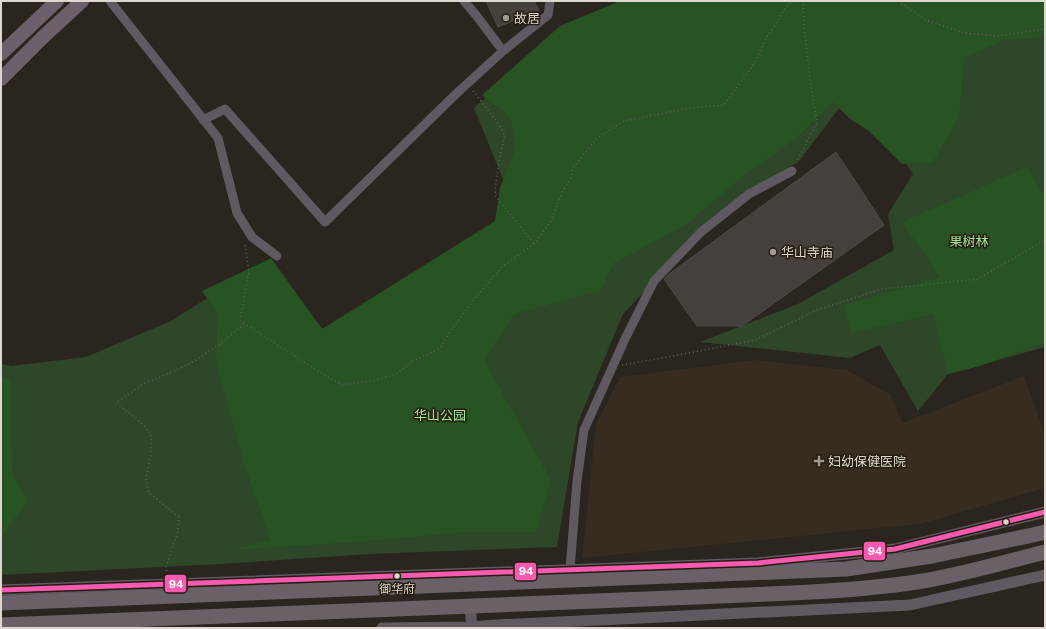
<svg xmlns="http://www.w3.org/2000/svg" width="1046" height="629" viewBox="0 0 1046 629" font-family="'Public Sans','Noto Sans SC',sans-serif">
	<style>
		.medical { fill: #382b1f }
		.green { fill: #2d4728 }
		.forest { fill: #285323 }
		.building { fill: #45403b; stroke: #514b47 }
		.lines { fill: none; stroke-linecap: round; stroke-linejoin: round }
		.path { stroke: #635d60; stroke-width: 1.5; stroke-dasharray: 1 3; stroke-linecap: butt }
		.minor { stroke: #615961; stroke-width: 9 }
		.tertiary { stroke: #615961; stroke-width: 11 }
		.primary { stroke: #6c616b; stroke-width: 14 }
		.trunk { stroke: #696068; stroke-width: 15 }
		.bus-1-casing { stroke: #251d10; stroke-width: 8 }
		.bus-1 { stroke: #f75aaf; stroke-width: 5 }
		.poi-dot { fill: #9e9991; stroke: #251d10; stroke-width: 1.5 }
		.bus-dot { fill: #ddd7cf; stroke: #251d10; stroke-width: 1.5 }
		.labels { text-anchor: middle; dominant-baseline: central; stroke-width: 3; stroke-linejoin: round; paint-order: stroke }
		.bus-label { font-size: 12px; fill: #ddd7cf; stroke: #251d10 }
		.poi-label { font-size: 13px; fill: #ddd7cf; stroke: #251d10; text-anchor: start }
		.park-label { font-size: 13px; fill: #a1e999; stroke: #251d10 }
		.line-badge { stroke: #251d10; stroke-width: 1.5 }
		.badge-label { font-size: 11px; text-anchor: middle; font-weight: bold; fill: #fff }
	</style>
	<rect width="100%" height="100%" fill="#2a251e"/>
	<path class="medical" d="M755 360 847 370 891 395 902 423 1024 376 1045 434V488L920 524 582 558 596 424 620 377Z"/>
	<path class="green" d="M1045 1V347L948 374 918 411 880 345 850 358 700 342 798 304 894 250 888 214 913 174 855 87 800 160 716 216 623 314 578 422 557 547 369 554 221 564 1 575V364L11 366 86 357 171 321 263 263 323 329 515 209 474 108 538 50Z"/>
	<path class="forest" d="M620 1H1045V37L1005 40 964 58 959 117 933 162 902 164 869 131 850 119 833 102 795 139 736 182 687 224 614 263 599 294 596 292 514 314 484 360 551 480 536 532H466L358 542 230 550 270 540 244 463 216 362 218 314 202 291 271 258 322 329 495 221 500 188 516 147 510 117 482 95 560 26Z
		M1027 167 1045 196V343L980 366 948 374 933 314 851 333 844 305 940 277 902 222Z
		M1 378 11 380 12 474 28 500 1 538Z"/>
	<path class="building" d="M486 1H534L539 10 498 27Z
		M836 152 884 225 742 326H697L664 279 669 274Z"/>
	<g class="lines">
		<path class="path" d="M898 1 928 21 965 33 998 36 1045 29
			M473 91 496 120 505 135C500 155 496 175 495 195L534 244
			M796 163 817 122 810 79 804 26 803 1
			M244 323 240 320 249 272 245 244
			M622 365 684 354 755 340 817 310 882 289 978 279 1045 240
			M167 575 166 566 178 531 179 517 149 493 146 478 151 453V433L137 419 116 403 143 384 177 370 196 360 221 343 245 324 318 371 342 385 376 380 396 374 413 361 439 349 452 329 475 298 502 267 534 244 551 221 563 190 571 179 573 168 596 139 624 121 689 108 724 105 752 67 767 37 786 7 793 1"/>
		<path class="minor" d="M110 1 218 138 237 213 252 237 277 256
			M464 1 476 15 503 51
			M203 120 225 109 325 222 457 93 503 51 548 15 550 1
			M570 569 577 481 584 430 625 339 654 281 701 232 749 194 792 171"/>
		<path class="tertiary" d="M1 590 758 563 895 549 1045 512
			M470 606 472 628
			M382 628 472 627 497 625 910 605 1045 575"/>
		<path class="primary" d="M1 54 57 1
			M1 79 42 38 82 1"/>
		<path class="trunk" d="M1 603 846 569 932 556 1033 535 1045 532
			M1 625 792 593C835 591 880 588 923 581 964 574 1005 562 1045 552"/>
		<defs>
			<path id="bus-1" d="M1 590 758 563 895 549 1045 512"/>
		</defs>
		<use href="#bus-1" class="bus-1-casing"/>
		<use href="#bus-1" class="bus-1"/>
	</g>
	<g class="poi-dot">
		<circle cx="506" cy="18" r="4"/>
		<circle cx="773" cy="252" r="4"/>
		<path d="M817 455h4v4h4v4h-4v4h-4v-4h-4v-4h4z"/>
	</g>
	<g class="bus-dot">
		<circle cx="1006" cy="522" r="3.5"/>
		<circle cx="397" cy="576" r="3.5"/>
	</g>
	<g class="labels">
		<g class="bus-label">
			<text x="397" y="589">御华府</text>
		</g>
		<g class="poi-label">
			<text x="514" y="18">故居</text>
			<text x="781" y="252">华山寺庙</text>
			<text x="828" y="461">妇幼保健医院</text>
		</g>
		<g class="park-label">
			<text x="969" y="241">果树林</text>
			<text x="440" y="415">华山公园</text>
		</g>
	</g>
	<g class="line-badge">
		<rect x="863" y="541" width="23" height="20" rx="4" fill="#f75aaf"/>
		<rect x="514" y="562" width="23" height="19" rx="4" fill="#f75aaf"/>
		<rect x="164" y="574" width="23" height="19" rx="4" fill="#f75aaf"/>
	</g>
	<g class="badge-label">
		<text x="875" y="555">94</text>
		<text x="526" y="575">94</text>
		<text x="176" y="588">94</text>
	</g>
	<rect width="1046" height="629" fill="none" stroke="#ddd7cf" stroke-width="4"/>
</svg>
